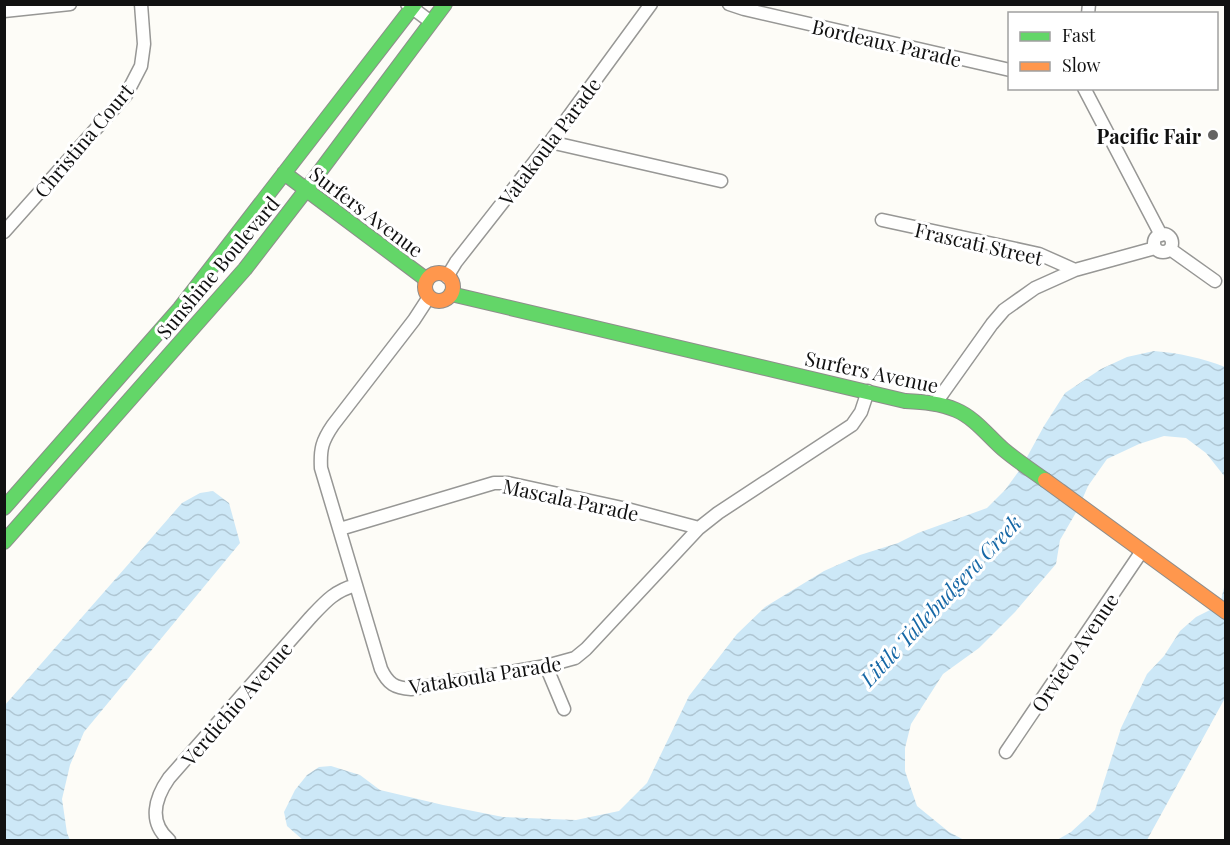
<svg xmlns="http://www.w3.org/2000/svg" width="1230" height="845" viewBox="0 0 1230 845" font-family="'Playfair Display',serif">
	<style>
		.water { fill: url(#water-waves) }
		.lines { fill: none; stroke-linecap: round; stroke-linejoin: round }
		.street-casing { stroke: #979795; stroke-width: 15 }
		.fast-casing { stroke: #8e8d8b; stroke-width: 16 }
		.slow-casing { stroke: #8e8d8b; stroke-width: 16 }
		.street { stroke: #fffffe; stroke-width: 12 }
		.fast { stroke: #63d668; stroke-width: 14 }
		.slow { stroke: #ff974d; stroke-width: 14 }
		.poi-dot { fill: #646362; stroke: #fff; stroke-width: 2 }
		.labels { text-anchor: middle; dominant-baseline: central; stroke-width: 6; stroke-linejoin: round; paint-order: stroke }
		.street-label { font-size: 20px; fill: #111; stroke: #fff }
		.poi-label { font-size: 20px; font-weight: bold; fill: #111; stroke: #fff; text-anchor: end }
		.water-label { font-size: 21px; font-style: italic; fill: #1768a6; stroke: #fff }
	</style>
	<defs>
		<pattern id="water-waves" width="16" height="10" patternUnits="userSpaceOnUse" patternTransform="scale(1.5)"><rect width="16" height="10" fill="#cde8f7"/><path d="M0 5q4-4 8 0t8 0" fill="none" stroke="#afc6d3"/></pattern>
	</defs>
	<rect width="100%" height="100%" fill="#fdfcf7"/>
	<path class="water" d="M1154 351C1179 353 1202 358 1225 367V477L1206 453 1186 438 1164 436 1139 444 1107 459 1088 486 1078 509 1060 540 1056 564 1015 612 979 648 943 674 911 724 905 748V771L917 806 949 832 964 840H303L287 826 284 812 295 790 307 775 319 767 331 766 360 775 380 790 443 805 503 817 576 820 619 811 647 783 689 696 737 634 765 607 824 571 860 555 898 543 918 533 987 508 1005 490 1021 468 1044 426 1065 393 1101 369 1127 357Z
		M213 491 229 503 240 543 84 732 70 765 62 799 67 833 70 840H5V705L182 503 200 493Z
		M1225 583V698L1147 840H1057L1071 832 1095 810 1121 728 1147 674 1164 656 1180 631 1196 617 1220 605Z"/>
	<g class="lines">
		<defs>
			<path id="street" d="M407 4 431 22
				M729 4 744 9 1010 70
				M4 11 70 4
				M1088 14 1089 4
				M1084 88 1161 235
				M550 142 721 181
				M882 220 1039 254 1075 270
				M4 232 126 95 141 66 144 44 141 4
				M1154 243a9 9 0 1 1 18 0a9 9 0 1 1-18 0Z
				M1170 249 1215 281
				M447 277 456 262 550 142 651 4
				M429 297 414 320 333 425C322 441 320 449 321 468L381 669C388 684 395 688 411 689L546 666 575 658 586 649 699 528 718 513 852 425 861 412 868 391
				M935 404 992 324 1004 310 1035 288 1075 270 1155 248
				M340 529 494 483H508L627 509 699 528
				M546 666 564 709
				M1006 752 1142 551
				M169 840C148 822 155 798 169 778L310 618C325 602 334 591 356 585"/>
			<path id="fast" d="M284 173 427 280
				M451 294 905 401C922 402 940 403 956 410 975 418 988 436 1003 449 1016 460 1031 470 1045 480
				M4 508 180 308 415 4
				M4 542 245 269 306 190 445 4"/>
			<path id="slow" d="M425 287a14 14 0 1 1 28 0a14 14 0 1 1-28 0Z
				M1045 480 1226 612"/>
		</defs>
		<use href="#street" class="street-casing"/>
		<use href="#fast" class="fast-casing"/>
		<use href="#slow" class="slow-casing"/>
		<use href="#street" class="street"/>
		<use href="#fast" class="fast"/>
		<use href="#slow" class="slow"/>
	</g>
	<circle class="poi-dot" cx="1213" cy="135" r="6"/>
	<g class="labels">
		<g class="street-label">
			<text transform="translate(887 42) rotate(13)">Bordeaux Parade</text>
			<text transform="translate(83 140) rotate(-50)">Christina Court</text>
			<text transform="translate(549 141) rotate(-53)">Vatakoula Parade</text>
			<text transform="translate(367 211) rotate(37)">Surfers Avenue</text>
			<text transform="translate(979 243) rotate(13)">Frascati Street</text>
			<text transform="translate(217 267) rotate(-50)">Sunshine Boulevard</text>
			<text transform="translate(872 371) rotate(12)">Surfers Avenue</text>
			<text transform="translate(571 499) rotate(12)">Mascala Parade</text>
			<text transform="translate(1074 652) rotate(-56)">Orvieto Avenue</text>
			<text transform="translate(485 674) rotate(-9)">Vatakoula Parade</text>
			<text transform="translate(236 703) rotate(-49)">Verdichio Avenue</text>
		</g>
		<g class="poi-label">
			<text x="1201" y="135">Pacific Fair</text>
		</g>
		<g class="water-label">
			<text transform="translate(940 600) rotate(-47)">Little Tallebudgera Creek</text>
		</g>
	</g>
	<rect width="1230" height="845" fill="none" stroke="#111111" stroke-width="12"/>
	<rect x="1008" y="12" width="210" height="78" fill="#ffffff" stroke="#a0a0a0" stroke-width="1.5"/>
	<rect x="1020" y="32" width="30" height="9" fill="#63d668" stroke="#a0a0a0" stroke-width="1.5"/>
	<text x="1062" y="42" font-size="18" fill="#111111">Fast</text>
	<rect x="1020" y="62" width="30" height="9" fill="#ff974d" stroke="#a0a0a0" stroke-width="1.5"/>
	<text x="1062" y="72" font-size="18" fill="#111111">Slow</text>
</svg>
